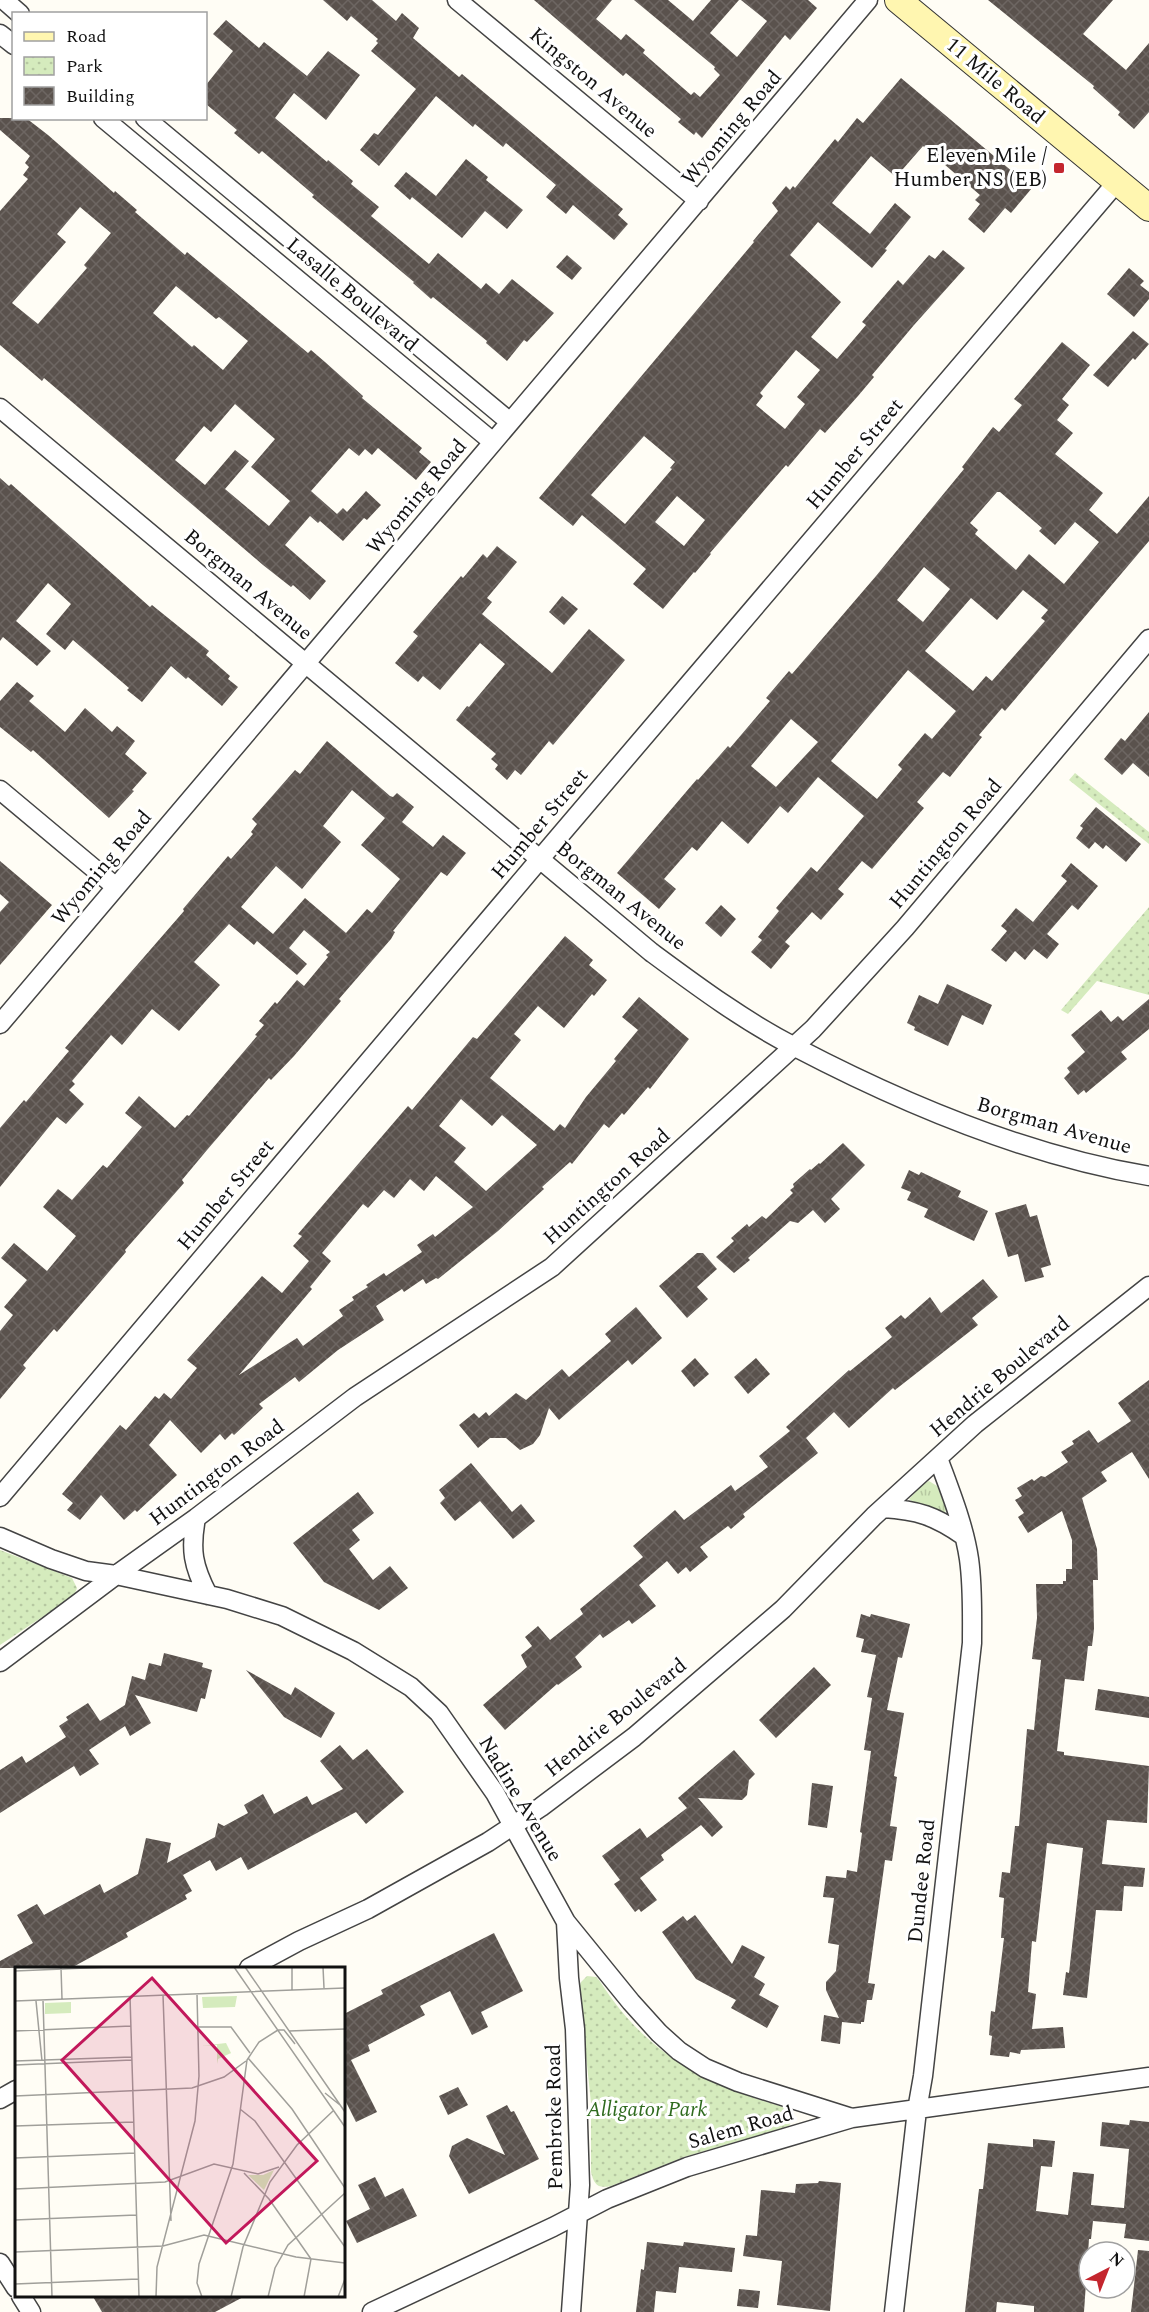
<svg xmlns="http://www.w3.org/2000/svg" width="1149" height="2312" viewBox="0 0 1149 2312" font-family="Spectral,serif">
	<style>
		.grass { fill: url(#grass-tufts) }
		.park { fill: url(#park-dots) }
		.building { fill: url(#building-cross-hatch); fill-rule: evenodd }
		.lines { fill: none; stroke-linecap: round; stroke-linejoin: round }
		.minor-casing { stroke: #444; stroke-width: 21 }
		.secondary-casing { stroke: #333; stroke-width: 28 }
		.minor { stroke: #fff; stroke-width: 18 }
		.secondary { stroke: #fff6b0; stroke-width: 26 }
		.poi-dot { fill: #c4262e; stroke: #fff; stroke-width: 2 }
		.labels { text-anchor: middle; dominant-baseline: central; stroke-width: 6; stroke-linejoin: round; paint-order: stroke }
		.street-label { font-size: 21px; fill: #111; stroke: #fff }
		.poi-label { font-size: 21px; fill: #111; stroke: #fff; text-anchor: end }
		.park-label { font-size: 21px; font-style: italic; fill: #2f6b1f; stroke: #fff }
		.inset-road { fill: none; stroke: #a09f9a; stroke-width: 1.5 }
		.view { fill: #c2185b; fill-opacity: 0.15; stroke: #c2185b; stroke-width: 3 }
		.inset-edge { fill: none; stroke: #111; stroke-width: 3 }
	</style>
	<defs>
		<pattern id="grass-tufts" width="24" height="20" patternUnits="userSpaceOnUse" patternTransform="scale(1.5)"><rect width="24" height="20" fill="#d5ebbd"/><path d="M3 7l-1-3M5 7V3M7 7l1-3M15 17l-1-3M17 17v-4M19 17l1-3" fill="none" stroke="#b6c8a1"/></pattern>
		<pattern id="park-dots" width="8" height="8" patternUnits="userSpaceOnUse" patternTransform="scale(1.5)"><rect width="8" height="8" fill="#d5ebbd"/><path d="M2 2h.1M6 6h.1" fill="none" stroke="#b6c8a1" stroke-width="1.8" stroke-linecap="round"/></pattern>
		<pattern id="building-cross-hatch" width="8" height="8" patternUnits="userSpaceOnUse" patternTransform="scale(1.5)"><rect width="8" height="8" fill="#5a524d"/><path d="M0 0l8 8M0 8l8-8" fill="none" stroke="#6d6662"/></pattern>
	</defs>
	<rect width="100%" height="100%" fill="#fffdf5"/>
	<path class="grass" d="M929 1481 937 1486 946 1509 945 1513 913 1502 909 1499 923 1484Z"/>
	<path class="park" d="M1075 773 1149 832V844L1069 780Z
		M1149 907V995L1097 981 1068 1014 1061 1010Z
		M0 1550 72 1578 77 1588 74 1596 0 1645Z
		M587 1976 596 1977 599 1980C646 2054 704 2084 786 2108 793 2113 793 2119 789 2126L684 2157 611 2186C597 2189 594 2184 591 2172V2103L579 1988 581 1982Z"/>
	<path class="building" d="M323 0H372L396 21 402 13 419 28 413 38 459 77 462 74 623 209 618 215 628 224 614 240 573 205 566 214 546 197 556 185 506 143 503 147 475 124 473 127 436 96 379 166 360 150 374 133 378 135 416 89 371 51 378 43 376 41 378 39 351 16 347 21Z
		M534 0H612L596 19 621 40 626 34 645 50 643 53 691 95 694 92 700 97 720 75 714 69 715 67 634 0H668L693 21 711 0H739L710 33 737 57 767 21 741 0H808L817 8 790 40 785 35 702 138 696 132 694 135 678 122 681 119 626 73 623 76Z
		M988 0H1113L1083 34 1126 70 1149 43V112L1134 129 1118 115 1120 112 1093 88 1094 86Z
		M226 20 259 48 264 42 307 76 328 51 360 75 326 120 294 93 275 118 327 162 328 160 353 181 351 184 379 207 371 216 429 264 438 253 481 289 486 283 499 294 512 279 554 313 527 342 524 340 507 361 486 343 487 341 433 297 431 299 413 283 414 282 312 197 314 195 262 151 259 154 234 133 237 130 206 104V85L233 51 213 34Z
		M901 78 1032 188 1011 213 1005 208 984 233 968 219 980 204 975 200 980 195 923 146 896 177 871 156 832 203 870 234 895 203 911 217 885 249 887 250 872 268 818 222 790 255 841 302 811 337 837 359 866 325 862 322 898 280 903 285 929 255 935 259 943 250 965 268 914 325 872 375 874 377 858 396 825 433 820 429 788 467 786 465 710 553 711 554 695 573 694 572 663 609 633 584 646 569 582 515 573 526 539 498 754 242 753 241 778 211 772 203 786 186 790 190 793 186 795 188 835 139 838 142 857 118 863 123ZM796 350 820 370 797 397 805 404 785 429 756 405 763 396 760 393ZM644 436 675 462 670 468 672 469 625 524 591 495ZM677 496 705 520 684 546 655 522Z
		M0 118H26L48 135 114 193 115 191 137 210 135 212 185 255 187 252 308 353 311 350 325 362 363 396 362 398 422 448 419 452 431 462 416 480 378 448 372 455 365 449 359 456 349 448 311 491 337 514 343 508 347 512 366 491 381 505 367 520 364 518 343 541 320 521 318 523 310 516 285 545 326 581 310 600 293 585 291 587 263 565 44 378 42 381 0 345V211L28 179 23 175 29 167 25 163 30 156 0 130ZM80 207 111 233 84 265 87 268 38 324 12 303 66 242 57 234ZM176 286 216 319 219 317 248 341 223 370 194 345 192 347 153 313ZM235 404 275 439 251 467 290 501 269 526 225 489 249 461 235 450 205 485 175 460 204 426 211 432Z
		M466 159 488 177 486 180 523 210 507 229 485 211 462 238 412 197 410 200 394 186 406 172 436 196Z
		M567 255 582 268 572 280 556 267Z
		M1129 268 1144 281 1140 285 1149 292V299L1134 317 1107 294Z
		M1133 331 1149 344 1135 360 1133 358 1108 387 1093 375Z
		M1062 342 1090 365 1062 399 1069 405 1057 420 1073 433 1055 454 1103 493 1089 510 1117 534 1149 496V541L1005 711 1002 708 979 735 982 737 950 777 943 772 917 802 924 808 872 869 862 861 838 889 844 894 821 920 812 912 785 942 790 946 771 969 751 952 762 940 758 937 779 911 776 908 811 867 817 872 864 816 818 777 788 813 780 806 748 844 722 821 697 851 692 847 664 879 676 889 659 909 617 873 697 779 698 780 728 746 730 748 770 701 766 698 789 671 792 674 876 576 964 469 962 467 993 427 999 432 1022 405 1014 399ZM997 492H1000L1042 528 1039 531 1055 545 1075 522 1099 542 1064 584 1029 554 1016 570 975 534 978 530 970 523ZM924 567 950 589 923 622 897 600ZM1023 590 1048 610 1041 618 1045 621 992 681 986 676 973 691 925 651 971 598 997 620ZM908 670 956 711 932 739 925 733 898 765 902 769 877 799 831 761ZM791 719 818 742 776 787 751 766Z
		M0 478 9 486 11 484 150 607 152 605 209 651 206 655 230 676 228 679 238 687 222 706 188 677 186 679 171 666 142 702 127 690 129 688 73 640 65 650 46 634 71 604 48 583 16 621 51 651 37 666 3 637 0 641Z
		M497 546 517 562 487 598 492 602 482 614 552 673 589 629 625 660 553 745 549 741 521 775 515 770 507 780 495 769 498 765 491 759 496 754 456 720 467 706 469 707 505 664 480 643 440 690 423 676 418 682 395 663 418 636 413 632 461 576 463 578 483 554 487 558Z
		M562 596 578 609 564 625 549 612Z
		M17 682 34 696 29 701 65 732 85 708 112 732 117 726 135 741 125 754 147 773 132 790 134 791 109 818 33 750 31 752 0 727V701Z
		M1149 712V777L1133 763 1122 775 1104 759 1121 738 1125 741Z
		M327 741 390 796 393 797 397 793 414 807 402 822 433 847 443 835 466 853 447 876 441 872 393 931 395 932 391 939 339 999 341 1001 294 1056 271 1080 269 1078 207 1150 182 1180 184 1183 125 1250 126 1252 57 1332 54 1329 23 1365 26 1368 0 1399V1331L13 1315 4 1307 27 1280 1 1258 14 1243 47 1271 76 1236 43 1207 58 1189 72 1200 103 1165 107 1168 142 1127 125 1113 139 1096 175 1128 187 1115 189 1116 257 1036 255 1035 264 1025 259 1021 275 1002 277 1004 297 980 304 986 328 957 326 955 330 952 304 930 289 948 307 964 297 975 257 941 254 945 229 924 194 962 220 985 179 1031 152 1009 122 1045 111 1035 72 1081 75 1084 69 1090 84 1104 66 1124 57 1117 0 1187V1128L24 1100 26 1102 69 1051 65 1048 184 911 183 909 228 856 231 859 253 834 251 832 257 824 252 819 295 770 300 774ZM352 790 385 818 361 845 400 879 372 913 367 909 346 933 305 898 273 934 241 907 276 866 302 889 341 842 323 826Z
		M1096 807 1141 844 1126 862 1106 845 1103 849 1095 842 1089 849 1076 838 1083 828 1080 826Z
		M0 861 52 905 0 965V912L9 902 0 894Z
		M1071 863 1098 886 1078 910 1072 905 1047 934 1059 944 1047 959 1034 949 1025 960 1015 951 1006 962 991 950 1007 931 1001 926 1016 908 1033 922 1067 881 1061 876Z
		M721 905 736 919 721 937 705 923Z
		M565 936 593 960 589 965 607 980 594 996 592 994 564 1028 538 1006 514 1034 521 1040 490 1078 554 1131 560 1124 565 1128 586 1097 616 1061 614 1059 638 1030 622 1017 639 997 689 1039 650 1089 648 1087 624 1115 622 1113 609 1128 604 1124 572 1164 570 1162 542 1187 544 1189 498 1231 438 1279 436 1278 426 1284 423 1279 404 1292 402 1289 376 1306 384 1320 338 1350 299 1382 295 1377 259 1404 263 1408 234 1435 232 1433 225 1440 220 1434 201 1453 170 1420 149 1445 177 1475 137 1512 135 1510 124 1520 101 1495 80 1520 67 1510 73 1503 62 1494 120 1425 126 1430 155 1396 159 1399 164 1393 171 1399 197 1368 187 1360 262 1276 282 1293 309 1261 293 1246 302 1236 298 1234 408 1106 412 1110 473 1037 477 1039ZM461 1099 492 1126 502 1115 537 1145 486 1191 454 1162 466 1148 439 1126ZM436 1176 473 1207 435 1237 433 1234 417 1245 422 1252 386 1276 384 1273 366 1285 368 1287 352 1297 354 1300 339 1310 343 1316 303 1346 297 1338 239 1375 312 1289 310 1287 331 1261 322 1253 363 1204 368 1208 384 1190 394 1198 410 1179 424 1191Z
		M947 984 992 1005 983 1025 962 1015 948 1046 914 1030 915 1027 907 1023 919 995 938 1004Z
		M1149 999V1029L1121 1052 1127 1059 1086 1093 1084 1090 1078 1095 1064 1078 1070 1072 1067 1068 1085 1052 1071 1035 1101 1010 1111 1022 1118 1016 1123 1021Z
		M843 1143 865 1165 831 1199 840 1209 825 1223 813 1210 798 1223 790 1221 748 1258 750 1260 734 1273 716 1257 734 1241 731 1238 747 1224 749 1227 762 1216 766 1219 793 1193 790 1190 794 1187 793 1184 810 1169 811 1170 819 1163 820 1164Z
		M909 1170 919 1175 921 1172 961 1191 958 1197 988 1211 974 1241 924 1217 928 1209 907 1200 911 1192 901 1188Z
		M1026 1204 1030 1217 1037 1215 1051 1265 1041 1268 1044 1277 1025 1282 1018 1254 1008 1257 995 1213Z
		M697 1253H703L717 1269 697 1287 708 1299 687 1318 659 1286Z
		M983 1279 998 1297 972 1318 978 1325 895 1390 893 1388 849 1428 834 1412 806 1438 818 1453 743 1514 745 1517 731 1529 728 1526 700 1547 708 1557 690 1572 686 1567 678 1574 667 1561 639 1585 656 1606 632 1624 629 1620 603 1638 600 1634 575 1657 582 1667 558 1685 557 1684 505 1730 483 1705 527 1667 521 1655 532 1646 525 1637 538 1626 550 1640 583 1614 580 1609 643 1557 633 1546 675 1510 684 1520 731 1485 735 1491 768 1467 759 1456 790 1431 786 1427 849 1370 850 1371 892 1337 885 1328 901 1315 905 1319 930 1297 941 1313Z
		M636 1307 662 1338 632 1365 628 1360 559 1420 549 1408 540 1435 533 1444 520 1450 506 1438H490L478 1448 459 1425 474 1413 479 1418 486 1412 489 1416 516 1393 526 1400 562 1369 569 1377 611 1341 605 1334Z
		M695 1358 709 1374 694 1387 681 1371Z
		M756 1358 770 1374 748 1394 734 1377Z
		M1149 1380V1479L1132 1452 1101 1472 1107 1481 1082 1498 1097 1549 1098 1580H1093L1094 1629 1092 1646H1088L1084 1681 1065 1679 1057 1751 1064 1752V1755L1149 1766 1147 1823 1107 1820 1102 1864 1145 1868 1143 1887 1124 1886 1122 1911 1096 1910 1087 1998 1063 1995 1066 1972 1069 1973 1083 1848 1047 1843 1036 1942 1032 1941 1028 1992 1036 1994 1032 2029 1063 2027 1065 2048 1021 2050 1020 2054 1010 2052 1009 2057 990 2055 992 2036 989 2035 991 2011 995 2012 1004 1938H1001L1004 1898 999 1897 1002 1872 1010 1873 1015 1826H1019L1027 1729 1034 1730 1041 1660 1032 1659 1037 1618 1036 1584H1063V1581H1066V1569H1072V1540L1062 1511 1028 1533 1018 1517 1024 1513 1015 1500 1022 1496 1017 1488 1032 1479 1034 1481 1041 1476 1045 1477 1068 1462 1061 1452 1074 1444 1072 1441 1089 1430 1098 1443 1131 1421 1118 1403Z
		M471 1463 512 1512 521 1504 535 1521 513 1539 480 1501 455 1521 440 1503 445 1498 439 1490Z
		M358 1492 374 1513 352 1530 360 1540 349 1549 373 1580 390 1566 408 1588 379 1610 324 1582 293 1543Z
		M861 1614 870 1617 871 1614 910 1624 902 1658 898 1657 887 1710 904 1713 894 1776 897 1777 890 1826 897 1827 892 1861 885 1860 868 1983 875 1984 872 2000H867L864 2022H861V2024L842 2022 840 2044 821 2041 824 2015 839 2018 826 1990V1982L836 1971 839 1945 828 1943 834 1898 823 1897 826 1876 846 1878 847 1870 857 1872 862 1833 860 1832 871 1751 864 1750 872 1698 867 1697 876 1655 861 1652 864 1639 856 1637Z
		M164 1653 203 1663 202 1667 212 1670 205 1699 201 1698 197 1712 135 1695 151 1723 130 1736 125 1726 89 1750 99 1764 80 1776 74 1766 0 1813V1770L22 1756 26 1763 66 1737 59 1726 68 1720 66 1717 88 1703 100 1721 125 1705 132 1676 145 1680 149 1663 161 1666Z
		M814 1667 831 1685 776 1738 759 1720Z
		M246 1670 291 1695 295 1687 335 1713 321 1738 284 1717Z
		M1098 1689 1149 1697V1718L1095 1710Z
		M340 1745 353 1760 367 1749 404 1792 366 1824 356 1812 248 1870 241 1857 216 1871 210 1860 183 1875 192 1891 185 1895 187 1899 126 1933 128 1937 71 1968H0V1961L33 1943 17 1915 37 1904 44 1915 100 1884 104 1893 138 1874 146 1838 171 1843 167 1863 215 1837 218 1823 224 1826 248 1813 244 1805 263 1794 274 1814 307 1796 312 1805 343 1789 320 1761Z
		M734 1750 755 1774 749 1780 747 1795 742 1800 698 1798 723 1827 712 1837 701 1825 661 1855 664 1860 640 1878 657 1900 641 1912 639 1909 635 1912 614 1884 620 1880 602 1856 640 1828 647 1838 687 1808 678 1798Z
		M812 1783 833 1786 827 1828 808 1825Z
		M695 1915 732 1964 742 1945 765 1957 754 1977 765 1984 759 1995 779 2006 767 2028 731 2008 736 2000 696 1979 662 1932 683 1916 687 1921Z
		M494 1933 523 1991 481 2012 488 2027 472 2035 450 1991 420 2006 425 2015 368 2045 370 2051 351 2060 377 2112 356 2122 344 2098V2014L383 1994 381 1990Z
		M458 2087 468 2105 448 2115 439 2096Z
		M507 2105 511 2112 514 2111 539 2159 469 2194 449 2156 452 2146 467 2138 505 2155 486 2116Z
		M1130 2120 1149 2122V2241L1124 2238 1126 2224 1093 2221 1091 2239H1089L1084 2312H1034V2306L997 2302 996 2312H965L979 2189H983L988 2143 1033 2147V2139L1055 2141 1052 2167 1041 2166 1036 2211 1068 2215 1073 2172 1094 2174 1091 2205 1124 2208 1129 2149 1100 2146 1102 2122 1129 2125Z
		M375 2177 385 2197 403 2188 417 2216 357 2243 346 2221 370 2209 358 2185Z
		M819 2181 841 2183 830 2311 777 2305 782 2261 743 2256 746 2235 757 2236 761 2190 795 2193 796 2184 818 2183Z
		M647 2242 683 2246 684 2242 735 2248 732 2272 679 2267 676 2293 656 2291 654 2312H636L641 2269 644 2270Z
		M1138 2250 1149 2251V2312H1131Z
		M739 2289 760 2291 758 2308 737 2306Z
		M92 2295H247L215 2312H102Z"/>
	<g class="lines">
		<defs>
			<path id="minor" d="M4 0 20 14
				M457 0 699 201
				M0 34 14 45
				M103 118 493 442
				M145 118 510 422
				M0 408 651 952C697 986 744 1021 795 1047 902 1103 1029 1156 1149 1176
				M0 790 116 887
				M0 1024 868 0
				M0 1497 556 840 1117 182
				M883 1508C918 1510 935 1516 964 1536
				M196 1518C190 1550 193 1566 208 1595
				M0 1537 51 1559 86 1571 116 1575 227 1599 282 1616 353 1651 411 1687 439 1713 495 1793 566 1922 631 2002 659 2033 679 2051 705 2068 738 2082 852 2118
				M0 1662 116 1575 196 1518 355 1397 552 1267 813 1029 905 928 1149 639
				M566 1922 569 1978 575 2029 580 2185 571 2312
				M249 1968 299 1941 368 1909 488 1842 541 1807 634 1737 783 1609 874 1516 975 1424 1149 1286
				M0 2099 16 2090
				M0 2263 16 2288
				M21 2296 31 2312
				M372 2312 553 2227 607 2199 687 2167 852 2118 1149 2077
				M894 2312 917 2110 923 2076 972 1643C972 1615 973 1587 969 1559 964 1525 950 1491 938 1458"/>
			<path id="secondary" d="M898 0 1149 208"/>
		</defs>
		<use href="#minor" class="minor-casing"/>
		<use href="#secondary" class="secondary-casing"/>
		<use href="#minor" class="minor"/>
		<use href="#secondary" class="secondary"/>
	</g>
	<rect class="poi-dot" x="1053" y="162" width="12" height="12" rx="3"/>
	<g class="labels">
		<g class="street-label">
			<text transform="translate(995 81) rotate(40)">11 Mile Road</text>
			<text transform="translate(593 83) rotate(40)">Kingston Avenue</text>
			<text transform="translate(732 128) rotate(-50)">Wyoming Road</text>
			<text transform="translate(352 295) rotate(40)">Lasalle Boulevard</text>
			<text transform="translate(855 454) rotate(-50)">Humber Street</text>
			<text transform="translate(417 497) rotate(-50)">Wyoming Road</text>
			<text transform="translate(248 585) rotate(40)">Borgman Avenue</text>
			<text transform="translate(540 824) rotate(-50)">Humber Street</text>
			<text transform="translate(946 844) rotate(-50)">Huntington Road</text>
			<text transform="translate(102 868) rotate(-50)">Wyoming Road</text>
			<text transform="translate(621 896) rotate(39)">Borgman Avenue</text>
			<text transform="translate(1054 1126) rotate(16)">Borgman Avenue</text>
			<text transform="translate(607 1187) rotate(-42)">Huntington Road</text>
			<text transform="translate(226 1195) rotate(-50)">Humber Street</text>
			<text transform="translate(1000 1377) rotate(-40)">Hendrie Boulevard</text>
			<text transform="translate(217 1473) rotate(-37)">Huntington Road</text>
			<text transform="translate(616 1718) rotate(-39)">Hendrie Boulevard</text>
			<text transform="translate(520 1799) rotate(59)">Nadine Avenue</text>
			<text transform="translate(922 1881) rotate(-84)">Dundee Road</text>
			<text transform="translate(555 2117) rotate(-91)">Pembroke Road</text>
			<text transform="translate(741 2128) rotate(-16)">Salem Road</text>
		</g>
		<g class="poi-label">
			<text x="1047" y="156">Eleven Mile /<tspan x="1047" dy="24">Humber NS (EB)</tspan></text>
		</g>
		<g class="park-label">
			<text x="647" y="2110">Alligator Park</text>
		</g>
	</g>
	<g transform="translate(15 1967)">
		<rect width="330" height="330" fill="#fffdf5"/>
		<path d="M222 29 220 40 188 41 187 30ZM56 35V46L30 47V36ZM211 76 222 98 216 86 203 92 202 97V78L186 79ZM259 203 249 223 233 208H248Z" fill="#d5ebbd"/>
		<path class="inset-road" d="M219 0 330 160M230 0 330 145M277 0V23M308 0 309 21M46 1 47 32M0 4 95 0M148 28 156 254M115 29 124 330M28 33 37 330M0 34 330 21M21 34 27 94M183 60H216L235 86M263 63H269L280 77M0 64 116 59M274 64 330 62M233 91 277 142 330 221M0 94 117 90M0 98 117 93M310 126 325 138M0 129 177 121 209 110 231 94M225 142 240 154 330 280M0 159 119 155M0 191 120 186M229 206 254 232 296 292 289 330M0 222 150 215 199 197 243 207 264 200M0 253 121 248M0 285 148 279 189 268 281 290 330 296M0 317 123 312M141 330 142 300 180 154 184 109 182 27M187 330 182 316 184 297 218 197 232 93 244 75 263 63M216 330 228 280 255 215 282 178 318 144M253 330 260 301 273 278 330 226M323 330 330 312"/>
		<path class="view" d="M137 11 302 194 211 276 47 93Z"/>
		<rect width="330" height="330" class="inset-edge"/>
	</g>
	<rect x="12" y="12" width="195" height="108" fill="#ffffff" stroke="#a0a0a0" stroke-width="1.5"/>
	<rect x="24" y="32" width="30" height="9" fill="#fff6b0" stroke="#a0a0a0" stroke-width="1.5"/>
	<text x="66" y="42" font-size="18" fill="#111111">Road</text>
	<rect x="24" y="57" width="30" height="18" fill="url(#park-dots)" stroke="#a0a0a0" stroke-width="1.5"/>
	<text x="66" y="72" font-size="18" fill="#111111">Park</text>
	<rect x="24" y="87" width="30" height="18" fill="url(#building-cross-hatch)" stroke="#a0a0a0" stroke-width="1.5"/>
	<text x="66" y="102" font-size="18" fill="#111111">Building</text>
	<g transform="translate(1107 2270) rotate(42)"><circle r="28" fill="#ffffff" stroke="#a0a0a0" stroke-width="1.5"/>
	<path d="M0-4.5L10 22L0 15L-10 22Z" fill="#c4262e"/>
	<text y="-9" font-size="16" font-weight="bold" text-anchor="middle" fill="#111111">N</text>
	</g>
</svg>
